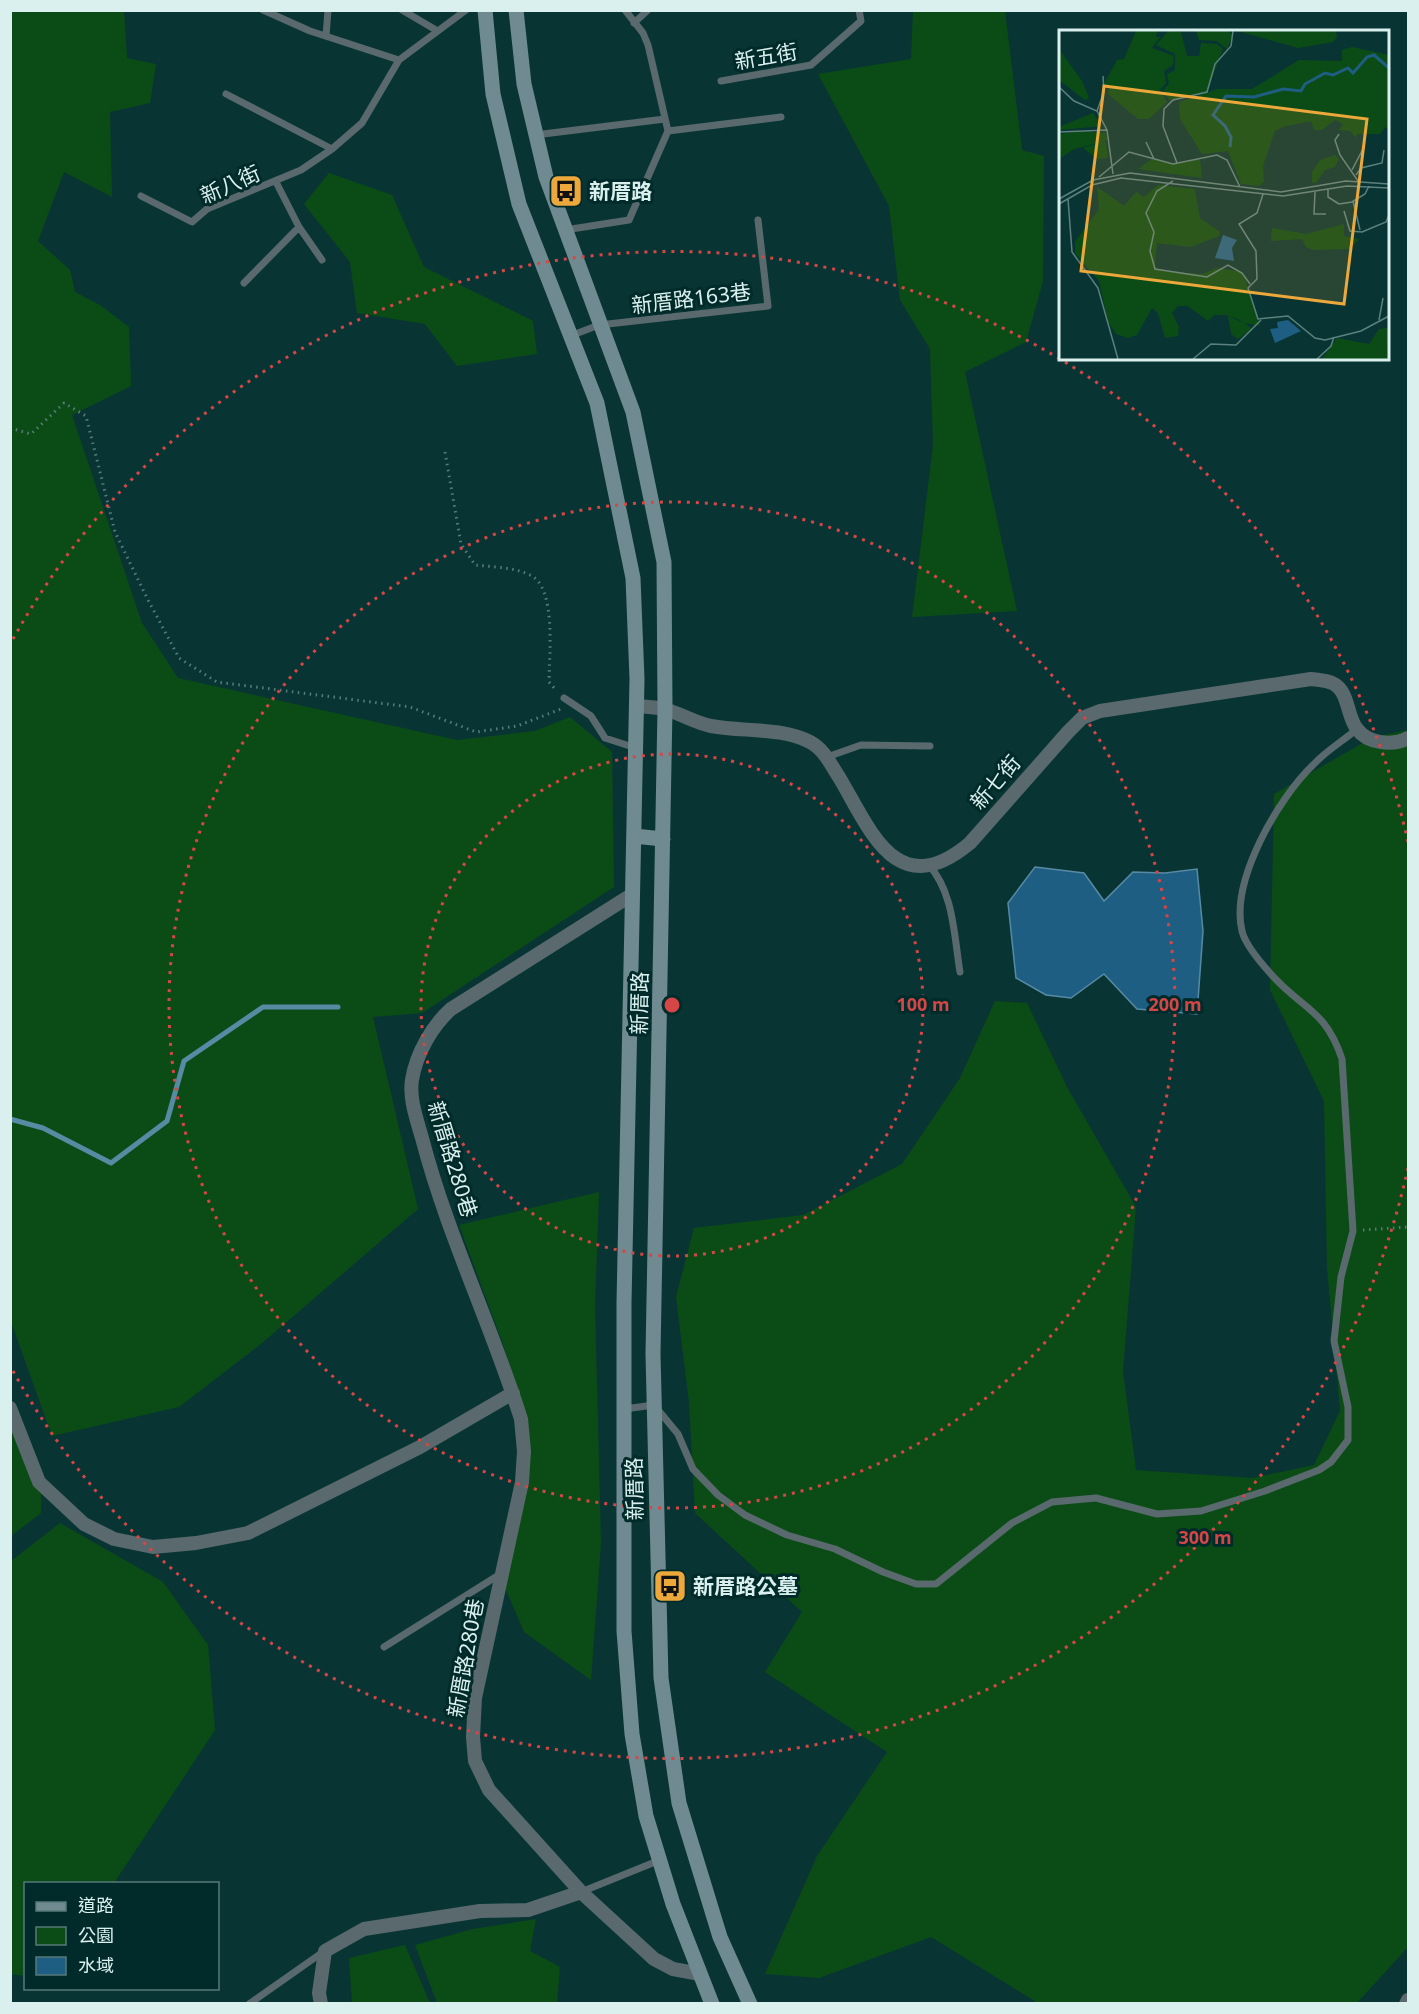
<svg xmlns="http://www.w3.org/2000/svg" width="1419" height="2014" viewBox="0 0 1419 2014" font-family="'Noto Sans','Noto Sans TC',sans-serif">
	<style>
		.green { fill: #0b4c16 }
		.water { fill: #1f5e83; stroke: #578aa3; stroke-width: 1.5 }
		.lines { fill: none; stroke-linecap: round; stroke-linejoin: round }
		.stream { stroke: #578aa3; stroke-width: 5 }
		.path { stroke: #587c7b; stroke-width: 3; stroke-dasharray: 1.5 4.5; stroke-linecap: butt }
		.lane { stroke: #59696d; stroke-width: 7 }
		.street { stroke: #59696d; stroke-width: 14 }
		.secondary { stroke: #708a91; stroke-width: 15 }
		.ring { fill: none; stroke: #d74646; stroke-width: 3; stroke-dasharray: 3 6 }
		.labels { text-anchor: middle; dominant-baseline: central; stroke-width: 6; stroke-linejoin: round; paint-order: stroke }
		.street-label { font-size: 21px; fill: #daf0ee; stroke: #002b2a }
		.poi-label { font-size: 21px; font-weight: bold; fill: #daf0ee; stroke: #002b2a; text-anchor: start }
		.inset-river { fill: none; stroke: #1f5e83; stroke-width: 3 }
		.inset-road { fill: none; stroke: #5c807e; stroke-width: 1.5 }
		.view { fill: #eda83b; fill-opacity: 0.15; stroke: #eda83b; stroke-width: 3 }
		.inset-edge { fill: none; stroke: #daf0ee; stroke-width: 3 }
		.centre { fill: #d74646; stroke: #002b2a; stroke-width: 3 }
		.ring-label { font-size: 18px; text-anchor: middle; font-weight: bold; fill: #d74646; stroke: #002b2a; stroke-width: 6; stroke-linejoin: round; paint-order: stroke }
	</style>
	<rect width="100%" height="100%" fill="#083534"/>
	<path class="green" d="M10 11H124L127 58 156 64 150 103 110 112 112 197 64 172 38 241 70 270 75 292 100 305 129 327 131 386 72 415 142 623 178 678 457 740 535 731 570 717 612 752 614 887 422 1013 373 1017 418 1209 261 1344 179 1407 52 1436 10 1319Z
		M913 11H1005L1022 150 1044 156 1043 281 1026 342 965 372 1017 611 912 617 933 446 930 349 900 300 889 206 818 74 911 59Z
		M329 173 392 195 424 267 533 321 537 354 457 366 425 324 357 313 350 262 304 204Z
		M1408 730V1947L1357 2003H1038L931 1937 819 1978 765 1974 817 1856 887 1752 765 1672 802 1612 695 1513 689 1402 676 1297 694 1228 803 1215 902 1164 960 1078 995 1001 1027 1003 1067 1087 1136 1207 1123 1371 1136 1470 1252 1478 1314 1465 1340 1411 1327 1268 1324 1101 1270 990 1274 794 1373 737Z
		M599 1192 595 1306 601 1543 591 1680 524 1632 504 1585 523 1411 503 1344 459 1225Z
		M10 1411 41 1487V1513L11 1536Z
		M60 1523 163 1582 208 1645 215 1730 114 1883 26 1884 25 1976 10 1974 11 1561Z
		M536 1919 530 1951 560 1967 557 2003H437L415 1945 473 1929Z
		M405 1945 430 2003H352L349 1958Z"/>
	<path class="water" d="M1035 867 1084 873 1104 901 1133 872 1165 873 1197 869 1203 931 1197 1014 1137 1009 1104 974 1071 998 1046 995 1016 978 1008 903Z"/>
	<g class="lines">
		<path class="stream" d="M10 1119 43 1128 111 1163 167 1121 184 1061 263 1007H338"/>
		<path class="path" d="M10 428 31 434 64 403 86 416 115 532 147 598 179 658 217 682 410 707 476 732 517 726 561 709
			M445 452 461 544 475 565C493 567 513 567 530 575 557 587 549 656 549 682L556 690
			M1363 1230 1408 1227"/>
		<path class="lane" d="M263 10 310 31 399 60
			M402 10 436 30
			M625 10 643 33 648 45 668 131
			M634 23 648 10
			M326 36 328 10
			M721 81 811 65 861 21 859 10
			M226 94 332 149
			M668 131 781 117
			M535 135 665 119
			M276 182 299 227 322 260
			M141 196 192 222 207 209 301 170 332 149 362 123 399 60 466 10
			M565 230 629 220 668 131
			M244 283 299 227
			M570 336 599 325 768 306 758 220
			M564 698 591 716 605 738 636 748
			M827 757 861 745 930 746
			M928 864C954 892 954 936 960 972
			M624 1409 654 1405 678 1434 693 1469 718 1495 745 1515 787 1535 835 1549 883 1572 916 1584H936L1012 1523 1052 1502 1096 1498 1157 1514 1201 1511 1265 1491 1319 1470 1331 1462 1348 1440V1407L1334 1341 1341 1277 1353 1231 1342 1059C1325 1008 1301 1009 1270 973 1261 963 1245 944 1242 931 1230 881 1278 798 1314 764 1326 751 1343 741 1357 729
			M384 1647 502 1573
			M581 1892 660 1860
			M249 2004 323 1952"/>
		<path class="street" d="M637 706C646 707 655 707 664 709 680 713 695 723 711 726 743 732 781 727 810 742 824 749 831 765 839 777 871 831 897 904 970 843L1068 732 1082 718 1100 711 1311 679C1318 680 1327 680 1334 684 1349 692 1347 717 1357 729 1368 744 1393 746 1408 738
			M633 894 451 1009C432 1026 416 1054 412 1080 409 1099 417 1120 422 1138 447 1234 491 1324 521 1419L524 1451 522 1482 475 1698 473 1737 475 1761 489 1790 581 1892 654 1959 673 1969 700 1974
			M10 1408 39 1482 84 1524 114 1539 153 1547 196 1543 248 1533 420 1447 513 1393
			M321 2004 319 1993 325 1951 364 1929 480 1911 528 1910 581 1892
			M1406 2004 1408 2000"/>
		<path class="secondary" d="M485 10 493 94 519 204 597 403 633 578 637 679 624 1303V1631L632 1734 646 1816 673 1904 712 2004
			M516 10 524 84 546 177 633 412 664 562 665 709 653 1354 661 1678 679 1803 720 1937 750 2004
			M634 836 663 839"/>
	</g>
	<g class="ring">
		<circle cx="672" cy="1005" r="251"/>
		<circle cx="672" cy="1005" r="503"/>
		<path d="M1408 1168A754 754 0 0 1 13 1371M13 639A754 754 0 0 1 1408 842"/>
	</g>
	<defs>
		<symbol id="bus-square" viewBox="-11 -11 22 22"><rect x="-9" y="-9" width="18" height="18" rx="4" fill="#eda83b" stroke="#002b2a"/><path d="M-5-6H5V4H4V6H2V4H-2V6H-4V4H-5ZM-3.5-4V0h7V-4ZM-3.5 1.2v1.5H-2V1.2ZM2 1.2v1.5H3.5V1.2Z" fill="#111"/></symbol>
	</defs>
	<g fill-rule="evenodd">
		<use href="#bus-square" x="547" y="172" width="38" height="38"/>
		<use href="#bus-square" x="651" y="1567" width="38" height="38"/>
	</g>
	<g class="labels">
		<g class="street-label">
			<text transform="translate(766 56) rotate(-10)">新五街</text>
			<text transform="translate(230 184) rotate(-24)">新八街</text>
			<text transform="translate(691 298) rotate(-7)">新厝路163巷</text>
			<text transform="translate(995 782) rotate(-49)">新七街</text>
			<text transform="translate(639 1003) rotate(-89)">新厝路</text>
			<text transform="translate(453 1159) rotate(73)">新厝路280巷</text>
			<text transform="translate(634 1489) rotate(-91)">新厝路</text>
			<text transform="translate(465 1658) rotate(-80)">新厝路280巷</text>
		</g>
		<g class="poi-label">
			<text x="589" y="191">新厝路</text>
			<text x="693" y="1586">新厝路公墓</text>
		</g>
	</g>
	<g transform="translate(1059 30)">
		<rect width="330" height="330" fill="#083534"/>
		<path d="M77 1H98L97 7H101L93 18 115 26 114 35 105 41 107 53 101 60 108 72 90 89H79L49 64 50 58 45 54 58 30 65 29ZM109 1 122 2 128 26H140L142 13 158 14 164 19 148 62 110 70 104 60 110 54 108 44 116 40V24L97 15ZM137 1H169L174 5 168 19 158 11 140 10ZM179 1H277L278 7 274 12 239 18ZM293 17 330 25V99L326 97 321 104H298L297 108 291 101 280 100 284 94 276 90 263 100H255L252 91 224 97 216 101 204 136 205 152 200 156 182 154 169 121 143 124 121 89 120 72 158 59H193L240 30 283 31V20ZM0 19 23 51 30 68 26 70 0 50ZM34 83 43 96 0 100V97ZM23 101 47 103 48 110 42 113 47 112 49 128 38 129 24 118 40 113 15 119 0 129V104ZM276 125 280 129 276 137 266 140 257 153H253V142L261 130ZM93 129 115 134 141 129 143 148 79 139ZM99 155 136 159 141 188 161 202 160 206 132 217 98 213 96 236 102 241 143 244 158 238 184 242 201 296 186 293 193 299 179 309 172 304 169 286 185 293 179 289 167 285H155L149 291 129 276H119L113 283 120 297 119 306 106 308 99 283 93 278 78 305 69 308 57 304 49 292 40 251 16 223V212L40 179 38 157 65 176 77 162 85 167ZM285 194V206L300 209 291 219 254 220 247 217 243 209 212 211 213 198 247 204ZM330 298 328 329H263L278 308 310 314 320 299Z" fill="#0b4c16"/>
		<path d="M164 205 178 210 173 218 175 231 156 228ZM229 290 242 301 216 313 211 299 219 298 218 292Z" fill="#1f5e83"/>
		<path class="inset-river" d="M171 117 172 107 166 96 154 85 167 66 195 67 224 59 242 61 246 54 266 43 274 45 289 38 294 43 308 27 315 25 330 38"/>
		<path class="inset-road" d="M0 57 15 71 38 81 48 100M38 81 45 62 44 46M0 102 48 100 54 144M280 104 276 110 281 125 299 151M87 112 95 129M118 133 104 96 105 79 114 70 148 62 156 34 172 16 174 1M293 140 305 117M297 145 302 138 323 133 325 120M40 147 70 122 114 134 158 125 168 130 181 157M114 151 98 161 87 183 95 202 91 221 96 239 148 247 169 235 183 243 191 254M269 159V167L280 174M256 162 255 184H267M204 164 198 183 180 194 197 221 198 249 189 258 199 289 229 286 256 308 266 310 302 301 330 286M0 169 34 150 71 143 222 162 287 151 330 154M9 169 13 222 39 258 59 329M294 171 301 200M0 174 33 155 62 148 224 166 288 156 330 158M280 174 293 172 306 164 310 156M285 181 291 201 303 202 327 192 330 185M320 290 324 268M134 329 152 314 177 315 202 290M258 329 272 316 275 307"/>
		<path class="view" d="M45 56 308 89 285 274 22 241Z"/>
		<rect width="330" height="330" class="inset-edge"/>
	</g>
	<circle cx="672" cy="1005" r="9" class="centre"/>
	<g class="ring-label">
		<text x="923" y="1011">100 m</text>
		<text x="1175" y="1011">200 m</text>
		<text x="1205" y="1544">300 m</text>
	</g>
	<rect width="1419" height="2014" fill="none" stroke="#daf0ee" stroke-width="24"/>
	<rect x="24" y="1882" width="195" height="108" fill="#002b2a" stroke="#577a78" stroke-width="1.5"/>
	<rect x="36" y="1902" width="30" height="9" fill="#708a91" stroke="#577a78" stroke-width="1.5"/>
	<text x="78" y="1912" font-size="18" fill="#daf0ee">道路</text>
	<rect x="36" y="1927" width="30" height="18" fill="#0b4c16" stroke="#577a78" stroke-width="1.5"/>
	<text x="78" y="1942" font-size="18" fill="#daf0ee">公園</text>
	<rect x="36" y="1957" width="30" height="18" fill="#1f5e83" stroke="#577a78" stroke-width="1.5"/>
	<text x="78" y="1972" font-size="18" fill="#daf0ee">水域</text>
</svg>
